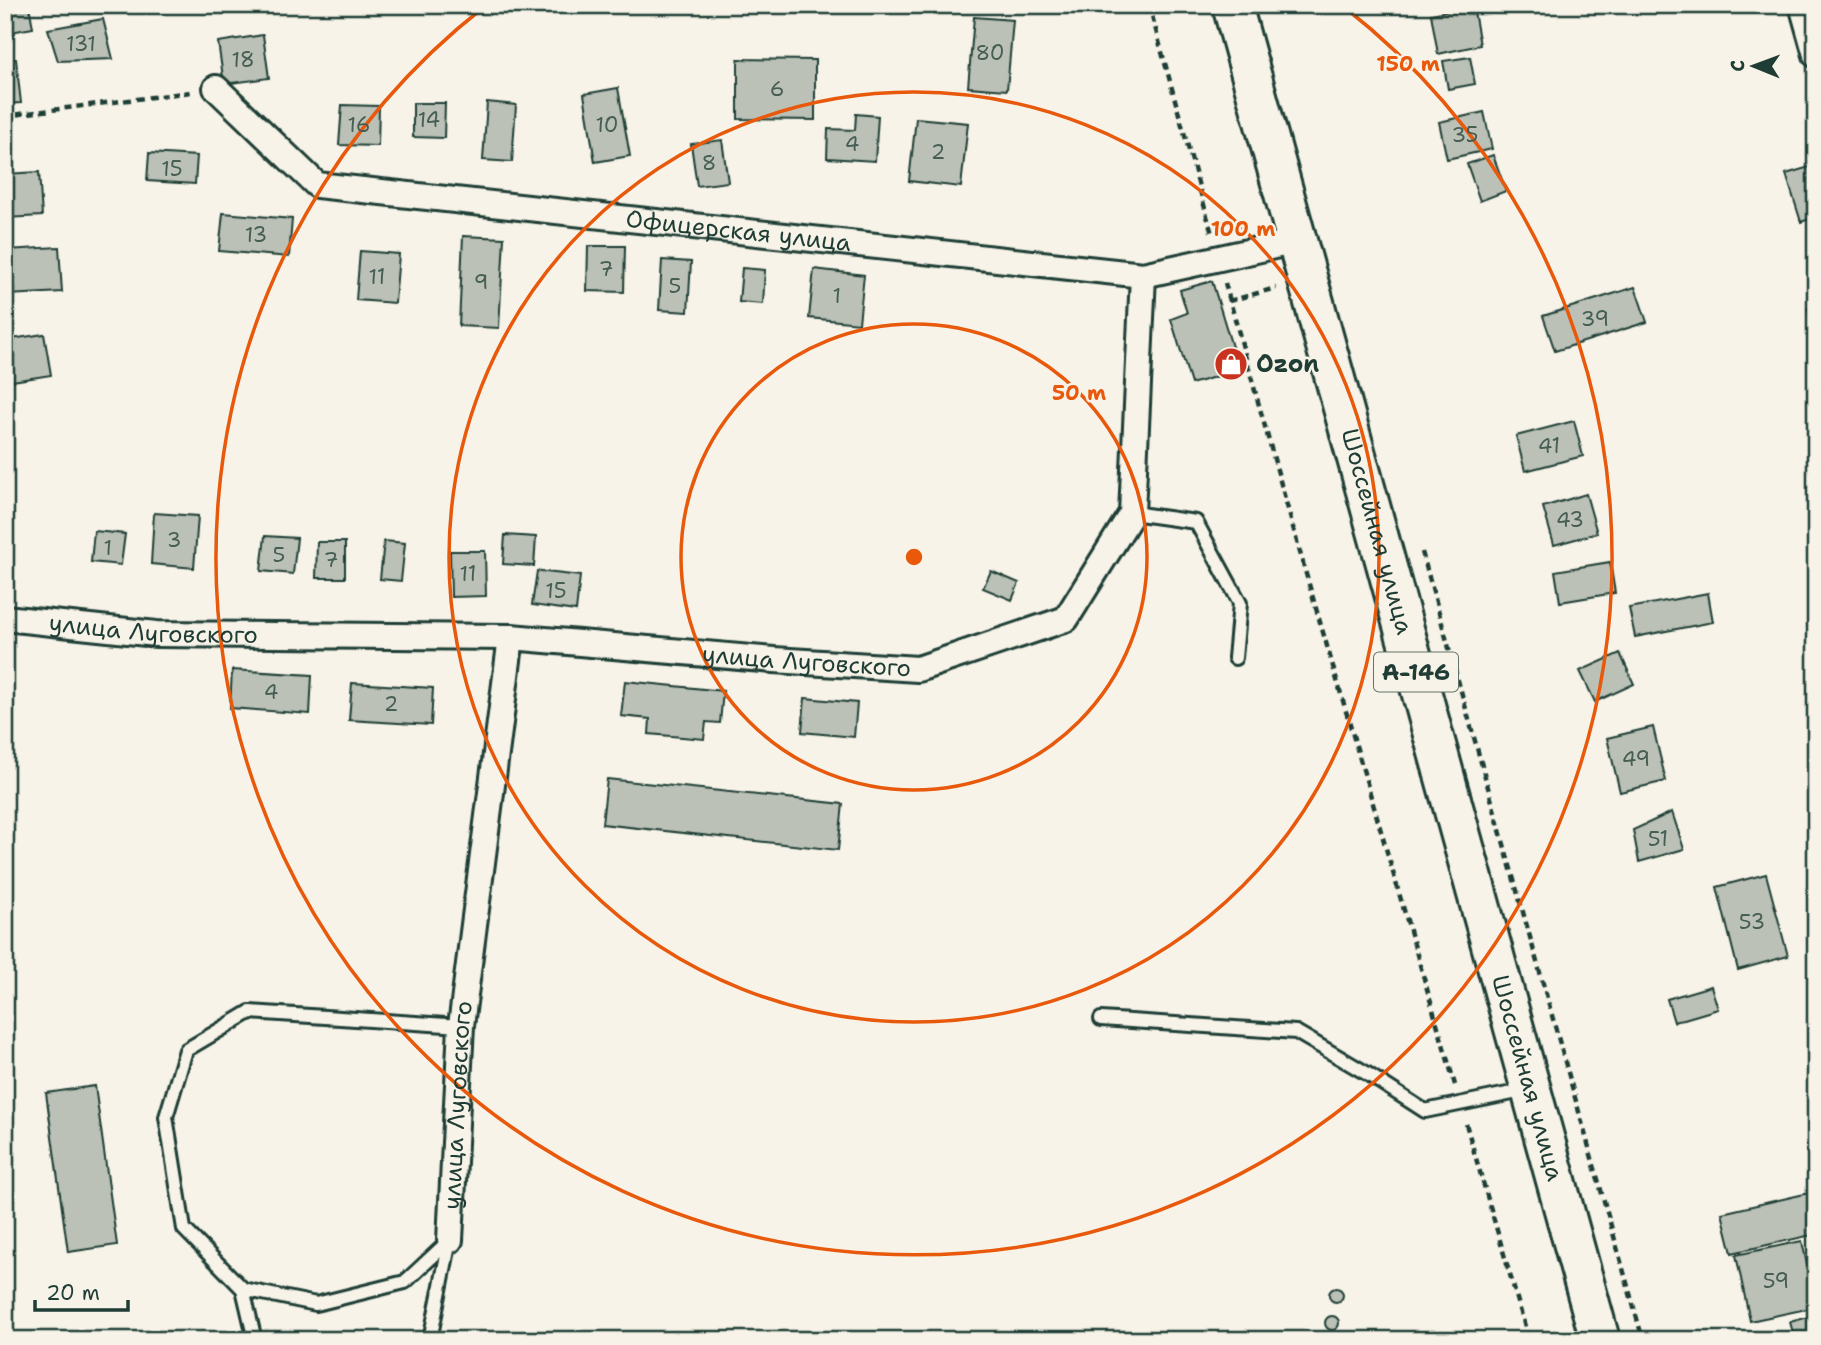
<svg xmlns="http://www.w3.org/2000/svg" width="1821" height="1345" viewBox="0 0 1821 1345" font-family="'Shantell Sans',sans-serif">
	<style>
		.building { fill: #bbc1b6; stroke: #1f3d34; stroke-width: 2 }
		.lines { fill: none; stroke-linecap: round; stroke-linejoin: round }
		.lane-casing { stroke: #1f3d34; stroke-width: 18 }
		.street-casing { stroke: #1f3d34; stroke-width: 30 }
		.highway-casing { stroke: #1f3d34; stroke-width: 44 }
		.path { stroke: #1f3d34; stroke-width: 4.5; stroke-dasharray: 7 5; stroke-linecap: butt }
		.lane { stroke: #f7f3e8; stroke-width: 12 }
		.street { stroke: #f7f3e8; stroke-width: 24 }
		.highway { stroke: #f7f3e8; stroke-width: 38 }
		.ring { fill: none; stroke: #e8590c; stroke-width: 3.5 }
		.labels { text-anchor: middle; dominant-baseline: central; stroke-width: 5; stroke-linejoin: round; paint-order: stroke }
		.number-label { font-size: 21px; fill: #465e54 }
		.shield { fill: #f7f3e8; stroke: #60746a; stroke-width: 2 }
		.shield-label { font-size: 23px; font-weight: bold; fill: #1f3d34 }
		.street-label { font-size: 24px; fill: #1f3d34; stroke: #f7f3e8 }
		.poi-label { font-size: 24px; font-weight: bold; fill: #1f3d34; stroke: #f7f3e8; text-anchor: start }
		.centre { fill: #e8590c; stroke: #f7f3e8; stroke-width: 3.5 }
		.ring-label { font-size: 21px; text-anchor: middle; font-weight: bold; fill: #e8590c; stroke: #f7f3e8; stroke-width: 5; stroke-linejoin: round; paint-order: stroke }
	</style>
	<rect width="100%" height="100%" fill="#f7f3e8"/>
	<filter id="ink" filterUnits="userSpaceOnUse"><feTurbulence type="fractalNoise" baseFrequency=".0143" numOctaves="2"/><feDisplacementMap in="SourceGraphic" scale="14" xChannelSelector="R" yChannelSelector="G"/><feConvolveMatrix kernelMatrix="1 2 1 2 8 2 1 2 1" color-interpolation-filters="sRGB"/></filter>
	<g filter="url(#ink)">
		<path class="building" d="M5 5H29L33 28 5 33Z
			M1473 6 1480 45 1438 54 1431 14Z
			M974 17 1013 20 1007 90 968 87Z
			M103 19 113 59 58 61 48 29Z
			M263 35 269 78 224 84 218 42Z
			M1470 57 1475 84 1448 89 1443 61Z
			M16 59 21 103 5 104V60Z
			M738 59 815 60V120L738 119Z
			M618 88 630 156 595 162 584 94Z
			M487 102 516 105 512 162 483 160Z
			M413 103H445L444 138 413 137Z
			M342 105 379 106 378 146 339 145Z
			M1484 112 1492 149 1447 159 1439 122Z
			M856 114 878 116 875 161 827 158 828 129 855 130Z
			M916 118 968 123 961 187 909 181Z
			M722 140 728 182 697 186 691 144Z
			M149 153 197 156 195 184 147 181Z
			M1493 155 1506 191 1480 201 1467 164Z
			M1816 165V217L1801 222 1786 174Z
			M39 172 42 216 5 218V174Z
			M223 213 292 219 289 257 219 251Z
			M463 236 504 238 499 328 459 326Z
			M588 246H625L624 292 587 291Z
			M59 247 62 292 8 295 6 250Z
			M360 251 399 254 395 303 356 300Z
			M662 260 691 262 688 312 659 310Z
			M742 268 765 270 763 304 739 302Z
			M814 269 864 275 859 323 809 318Z
			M1212 281 1239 370 1191 384 1171 319 1187 313 1180 290Z
			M1635 287 1647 322 1555 351 1543 316Z
			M1816 306V346H1815L1808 308Z
			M44 334 51 375 12 381 5 340Z
			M1574 421 1583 456 1525 471 1516 436Z
			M1586 494 1597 533 1554 545 1543 507Z
			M154 513 198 516 194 568 151 564Z
			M94 531 125 534 121 565 91 562Z
			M505 535 536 537 534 566 503 564Z
			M265 536 297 538 293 574 261 571Z
			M384 541 405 543 401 581 380 579Z
			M317 542H345V578H316Z
			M450 551H485L486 596 451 597Z
			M1610 562 1615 593 1560 602 1555 571Z
			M537 571 580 576 576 611 532 605Z
			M991 571 1019 583 1012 600 983 588Z
			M1708 593 1713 622 1635 637 1629 608Z
			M1620 653 1634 684 1595 702 1580 671Z
			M232 670 312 675 310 714 230 708Z
			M625 681 723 691 720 723 706 722 704 739 649 734 650 719 621 716Z
			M352 683 433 688 431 725 349 720Z
			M805 698 857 703 854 737 802 732Z
			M1653 727 1666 781 1620 792 1607 738Z
			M607 779 843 804 838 850 602 824Z
			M1672 812 1684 849 1639 862 1633 830Z
			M1766 874 1788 956 1738 970 1717 887Z
			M1711 986 1718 1009 1674 1022 1667 999Z
			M95 1086 117 1245 68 1252 46 1093Z
			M1809 1193 1816 1222V1234L1732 1253 1722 1213Z
			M1802 1241 1816 1307 1750 1321 1736 1255Z
			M1329 1295a7 7 0 1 1 14 0a7 7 0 1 1-14 0Z
			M1816 1315V1340H1795L1790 1322Z
			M1325 1323a7 7 0 1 1 14 0a7 7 0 1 1-14 0Z
			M220 1332 222 1340H197Z"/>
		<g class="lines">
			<defs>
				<path id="lane" d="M1132 513 1196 522 1240 603 1235 658
					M1101 1019 1296 1032 1366 1073 1425 1111 1527 1090
					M450 1240 405 1282 316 1304 243 1289 184 1229 166 1117 186 1050 250 1012 461 1026
					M243 1289 255 1340
					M430 1340 450 1240"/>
				<g id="street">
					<path d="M1802 5 1816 55"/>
					<path id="s1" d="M216 88 317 185 1143 275 1297 241"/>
					<path id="s2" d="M5 618 156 634 511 637"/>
					<path id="s3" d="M450 1240 461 1026 511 637 774 660 918 669 1066 619 1132 513 1143 275"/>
				</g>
				<g id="highway">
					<path id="s4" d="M1232 5 1600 1340"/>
				</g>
			</defs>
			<use href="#lane" class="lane-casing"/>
			<use href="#street" class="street-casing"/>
			<use href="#highway" class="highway-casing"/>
			<path class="path" d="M1149 5 1212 234
				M5 116 191 92
				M1225 283 1306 574 1455 1085
				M1229 301 1276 288
				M1422 552 1643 1340
				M1466 1124 1529 1340"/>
			<use href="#lane" class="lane"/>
			<use href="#street" class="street"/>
			<use href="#highway" class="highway"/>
		</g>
	</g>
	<g class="ring">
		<circle cx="914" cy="557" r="233"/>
		<circle cx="914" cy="557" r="465"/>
		<path d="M1344 7A698 698 0 1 1 484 7"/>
	</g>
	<defs>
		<symbol id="shop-disc" viewBox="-11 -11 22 22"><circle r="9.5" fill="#c8321e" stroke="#f7f3e8"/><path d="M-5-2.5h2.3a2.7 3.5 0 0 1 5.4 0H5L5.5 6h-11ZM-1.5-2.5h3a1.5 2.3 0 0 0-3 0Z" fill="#fff"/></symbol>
	</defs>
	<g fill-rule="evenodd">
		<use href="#shop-disc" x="1212" y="345" width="38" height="38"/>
	</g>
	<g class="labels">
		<g class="number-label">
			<text x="81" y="44">131</text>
			<text x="990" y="53">80</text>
			<text x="243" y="60">18</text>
			<text x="777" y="89">6</text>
			<text x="429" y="120">14</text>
			<text x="359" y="125">16</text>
			<text x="607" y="125">10</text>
			<text x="1465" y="135">35</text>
			<text x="852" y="144">4</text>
			<text x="938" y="152">2</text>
			<text x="709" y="163">8</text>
			<text x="172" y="169">15</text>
			<text x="256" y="235">13</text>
			<text x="606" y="269">7</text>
			<text x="377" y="277">11</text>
			<text x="481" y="282">9</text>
			<text x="675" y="286">5</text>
			<text x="837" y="296">1</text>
			<text x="1595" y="319">39</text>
			<text x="1549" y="446">41</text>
			<text x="1570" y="520">43</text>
			<text x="174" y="540">3</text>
			<text x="108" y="548">1</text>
			<text x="279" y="555">5</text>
			<text x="331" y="560">7</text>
			<text x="468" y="574">11</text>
			<text x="556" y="591">15</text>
			<text x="271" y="692">4</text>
			<text x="391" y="704">2</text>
			<text x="1636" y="759">49</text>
			<text x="1658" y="839">51</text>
			<text x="1752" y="922">53</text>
			<text x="1776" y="1281">59</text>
		</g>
		<rect class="shield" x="1374" y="652.5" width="84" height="39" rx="5"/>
		<g class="shield-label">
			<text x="1416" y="672">А-146</text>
		</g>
		<g class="street-label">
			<text stroke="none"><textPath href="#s1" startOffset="564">Офицерская улица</textPath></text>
			<text stroke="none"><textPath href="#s4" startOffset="546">Шоссейная улица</textPath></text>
			<text stroke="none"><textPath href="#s2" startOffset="149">улица Луговского</textPath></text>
			<text stroke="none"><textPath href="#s3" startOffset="903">улица Луговского</textPath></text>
			<text stroke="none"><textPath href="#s4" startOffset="1113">Шоссейная улица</textPath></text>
			<text stroke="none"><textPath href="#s3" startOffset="135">улица Луговского</textPath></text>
		</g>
		<g class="poi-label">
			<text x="1256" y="364">Ozon</text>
		</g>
	</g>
	<circle cx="914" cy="557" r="10" class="centre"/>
	<g class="ring-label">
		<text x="1408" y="71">150 m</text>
		<text x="1243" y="236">100 m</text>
		<text x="1079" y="400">50 m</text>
	</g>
	<rect width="1821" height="1345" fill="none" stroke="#f7f3e8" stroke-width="28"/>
	<rect x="14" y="14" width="1793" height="1317" fill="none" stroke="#1f3d34" stroke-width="2.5" filter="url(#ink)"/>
	<g transform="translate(1754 66) rotate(271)" stroke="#f7f3e8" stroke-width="5" paint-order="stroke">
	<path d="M0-5L12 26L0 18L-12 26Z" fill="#1f3d34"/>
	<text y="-10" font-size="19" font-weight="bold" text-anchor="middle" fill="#1f3d34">С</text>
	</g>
	<path d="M35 1300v10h93v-10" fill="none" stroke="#1f3d34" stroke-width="3.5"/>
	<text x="46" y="1300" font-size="21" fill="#1f3d34" stroke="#f7f3e8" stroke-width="5" paint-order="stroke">20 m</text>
</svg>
